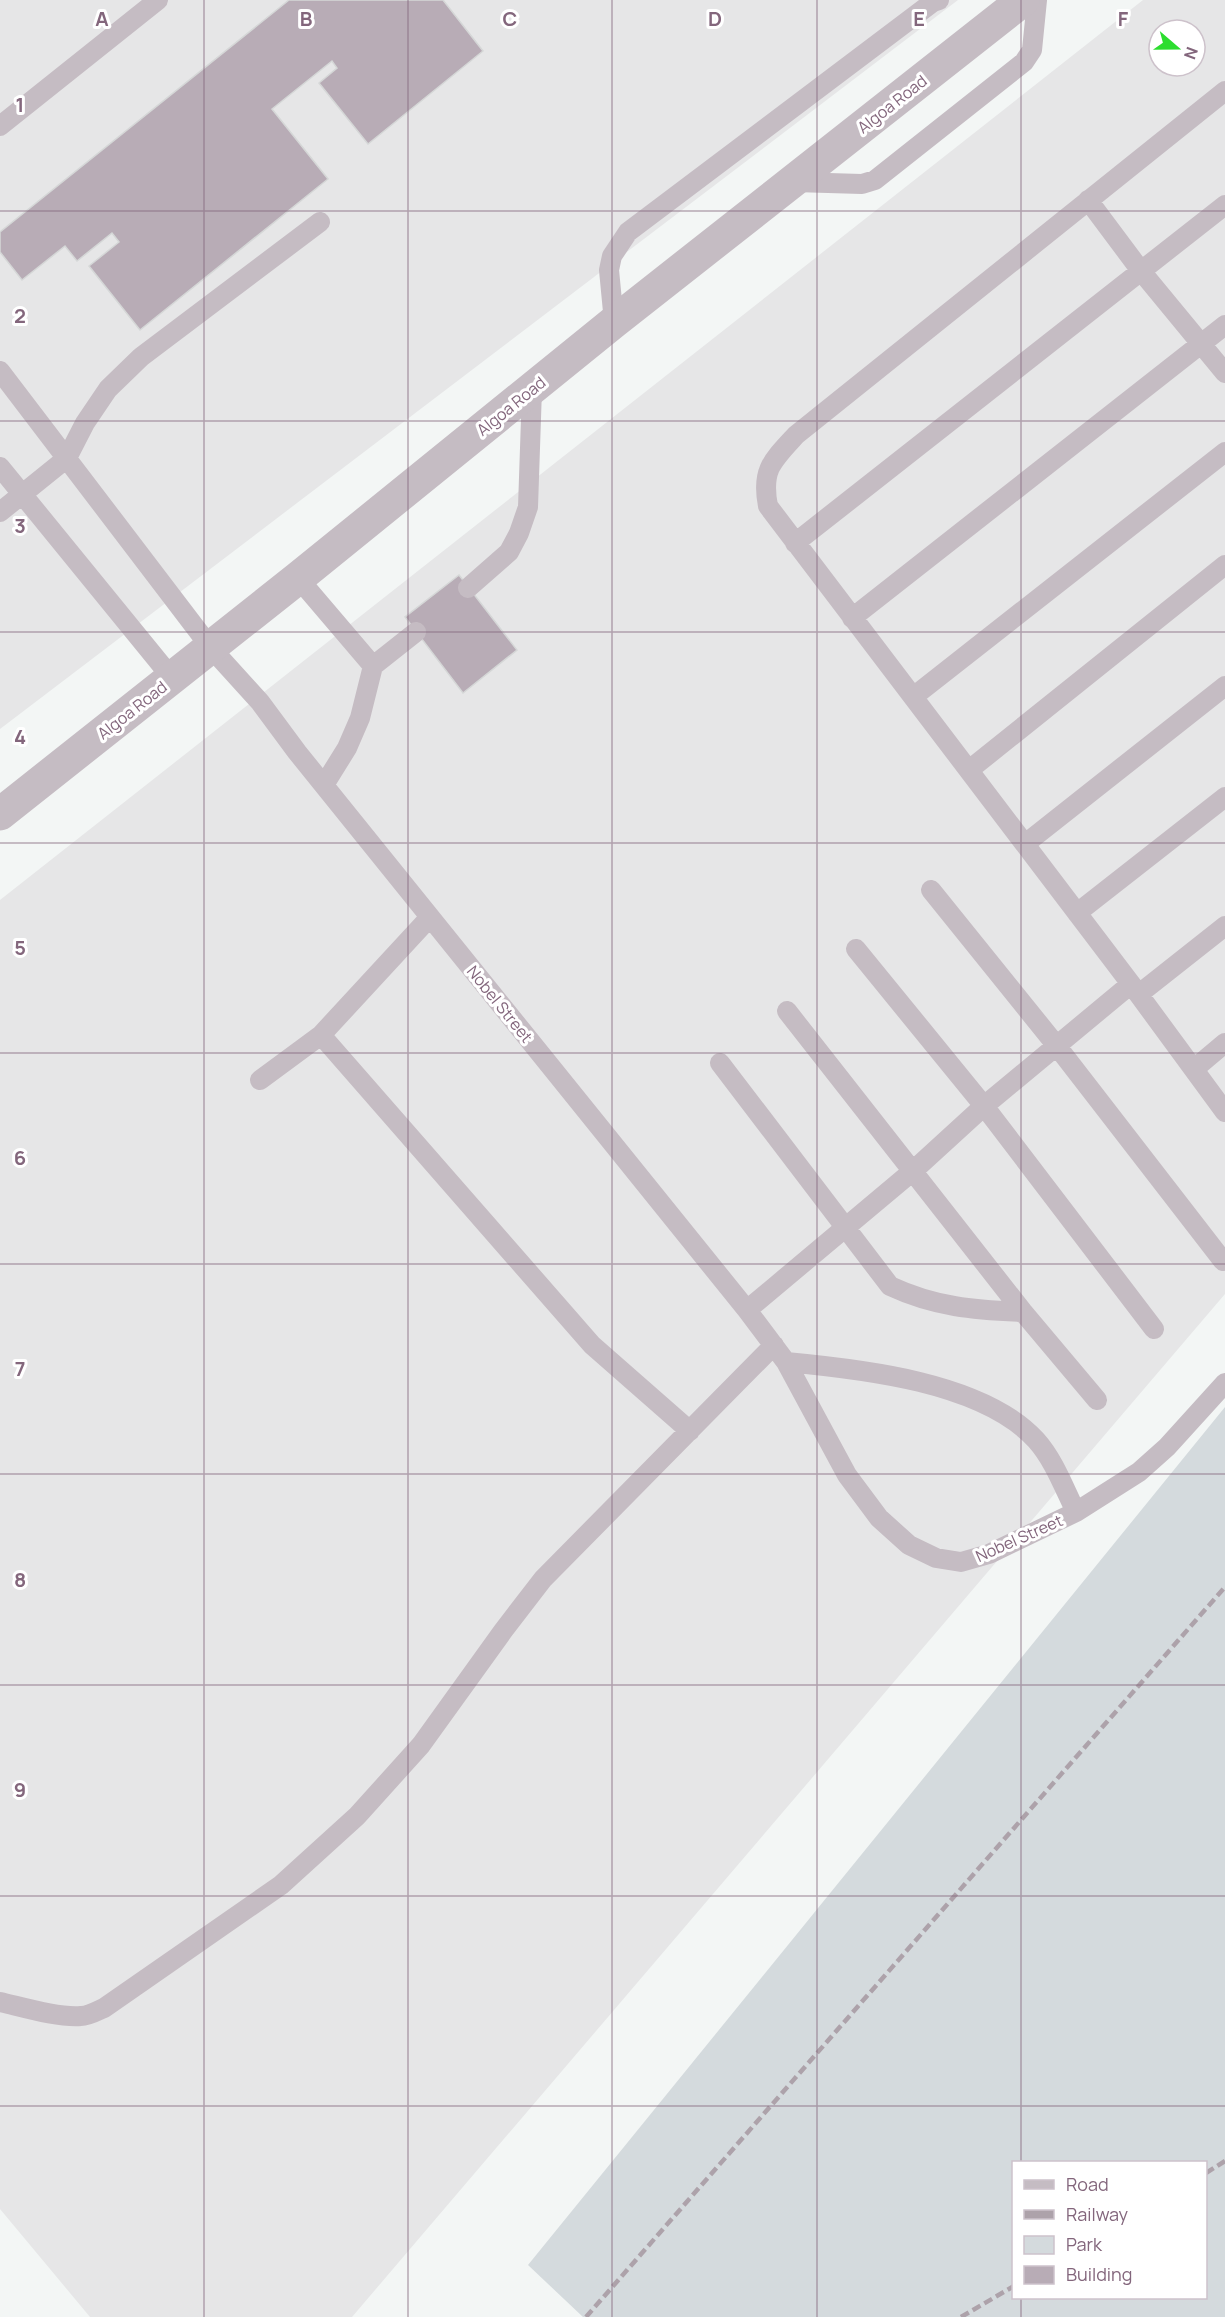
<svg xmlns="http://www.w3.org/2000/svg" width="1225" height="2317" viewBox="0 0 1225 2317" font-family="Manrope,sans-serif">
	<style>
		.built { fill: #e6e6e7; fill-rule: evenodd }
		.green { fill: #d4dadd; fill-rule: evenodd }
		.building { fill: #b8acb6; stroke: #d5d7d7; stroke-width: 1.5 }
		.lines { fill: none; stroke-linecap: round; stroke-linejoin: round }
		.service { stroke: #c5bcc3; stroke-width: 20 }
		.tertiary { stroke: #c5bcc3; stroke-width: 33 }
		.rail { stroke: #ada2aa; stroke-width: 4.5; stroke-dasharray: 9 4.5; stroke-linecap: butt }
		.grid { fill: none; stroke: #83667c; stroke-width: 1.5; stroke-opacity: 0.55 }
		.labels { text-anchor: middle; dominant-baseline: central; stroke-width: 6; stroke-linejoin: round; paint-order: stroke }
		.street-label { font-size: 16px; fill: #83667c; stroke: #fff }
		.grid-label { font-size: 20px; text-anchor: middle; font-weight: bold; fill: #83667c; stroke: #fff; stroke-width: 6; stroke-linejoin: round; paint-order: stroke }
	</style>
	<rect width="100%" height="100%" fill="#f3f6f5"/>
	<path class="built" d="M0 0H958L0 729Z
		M1143 0H1225V1294L352 2317H90L0 2209V900ZM1159 30H1195V66H1159Z"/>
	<path class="green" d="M1225 1407V2317H583L528 2265ZM1014 2162H1206V2298H1014Z"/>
	<path class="building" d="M289 0H443L483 51 368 144 319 83 337 68 332 61 272 109 328 179 140 330 89 266 119 242 112 233 77 261 65 246 22 280 0 252V232Z
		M459 575 517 650 463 693 405 617Z"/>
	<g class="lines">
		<path class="service" d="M1225 91 796 435C772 461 761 470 768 506L1131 984 1225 1112
			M0 126 158 0
			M794 182 862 184 875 180 1024 62 1032 50 1037 0
			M1088 200 1141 271 1225 373
			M614 322 609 270 612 256 628 232 933 2 939 0
			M0 371 211 648 260 702 297 752 747 1310 786 1362 847 1475 879 1518 909 1545 936 1558 961 1562 989 1554 1076 1512 1139 1472 1167 1447 1225 1383
			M0 467 172 678
			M0 512 67 458 85 423 108 389 141 357 320 222
			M795 543 1225 205
			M298 578 373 666 416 632
			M468 588 509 552 519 533 528 507 532 389
			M852 618 1225 325
			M913 697 1225 452
			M969 770 1225 565
			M324 785 347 748 360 718 373 666
			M1025 844 1225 686
			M931 890 1056 1045 1223 1261
			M1077 913 1225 797
			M430 917 321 1035 592 1345 690 1431
			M856 949 984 1106 1154 1329
			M1139 994 1225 926
			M787 1011 1023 1312 1097 1400
			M720 1063 890 1286C935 1307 974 1310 1023 1312
			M1194 1069 1225 1043
			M260 1080 321 1035
			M747 1310 914 1170 984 1106 1131 984
			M786 1362C861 1369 983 1382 1036 1440 1054 1460 1064 1488 1076 1512
			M0 2002C22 2007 59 2018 81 2016 89 2016 97 2011 104 2008L281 1885 357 1816 421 1745 503 1631 543 1579 774 1345"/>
		<path class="tertiary" d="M0 814 298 578 614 322 1023 0"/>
		<path class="rail" d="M1206 2173 1225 2161
			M586 2317 1225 1587
			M961 2317 1014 2286"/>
	</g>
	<path class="grid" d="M204 0V2317M408 0V2317M612 0V2317M817 0V2317M1021 0V2162M0 211H1225M0 421H1225M0 632H1225M0 843H1225M0 1053H1225M0 1264H1225M0 1474H1225M0 1685H1225M0 1896H1225M0 2106H1225M1021 2298V2317"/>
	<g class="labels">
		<g class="street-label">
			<text transform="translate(892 104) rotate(-38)">Algoa Road</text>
			<text transform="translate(511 406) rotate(-39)">Algoa Road</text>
			<text transform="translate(132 710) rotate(-38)">Algoa Road</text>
			<text transform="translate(500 1004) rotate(51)">Nobel Street</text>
			<text transform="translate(1019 1538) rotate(-24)">Nobel Street</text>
		</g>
	</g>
	<g class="grid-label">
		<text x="102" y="26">A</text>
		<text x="306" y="26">B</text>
		<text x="510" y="26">C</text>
		<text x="715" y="26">D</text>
		<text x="919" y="26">E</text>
		<text x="1123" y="26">F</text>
		<text x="20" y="112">1</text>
		<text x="20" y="323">2</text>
		<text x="20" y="533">3</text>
		<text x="20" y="744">4</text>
		<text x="20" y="955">5</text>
		<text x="20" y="1165">6</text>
		<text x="20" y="1376">7</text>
		<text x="20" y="1587">8</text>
		<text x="20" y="1797">9</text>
	</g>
	<rect x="1012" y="2161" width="195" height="138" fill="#ffffff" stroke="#cdc2cb" stroke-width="1.5"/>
	<rect x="1024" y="2180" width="30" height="9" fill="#c5bcc3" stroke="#cdc2cb" stroke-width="1.5"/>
	<text x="1066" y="2191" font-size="18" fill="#83667c">Road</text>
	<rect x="1024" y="2210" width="30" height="9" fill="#ada2aa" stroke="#cdc2cb" stroke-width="1.5"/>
	<text x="1066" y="2221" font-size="18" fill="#83667c">Railway</text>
	<rect x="1024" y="2236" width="30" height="18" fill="#d4dadd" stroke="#cdc2cb" stroke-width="1.5"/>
	<text x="1066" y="2251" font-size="18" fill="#83667c">Park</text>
	<rect x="1024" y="2266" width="30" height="18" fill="#b8acb6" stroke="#cdc2cb" stroke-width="1.5"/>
	<text x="1066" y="2281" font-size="18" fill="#83667c">Building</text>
	<g transform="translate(1177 48) rotate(110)"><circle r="28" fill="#ffffff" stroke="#cdc2cb" stroke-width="1.5"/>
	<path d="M0-4.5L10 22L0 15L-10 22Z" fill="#2cdd2f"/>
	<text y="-9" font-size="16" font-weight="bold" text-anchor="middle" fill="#83667c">N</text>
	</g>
</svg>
